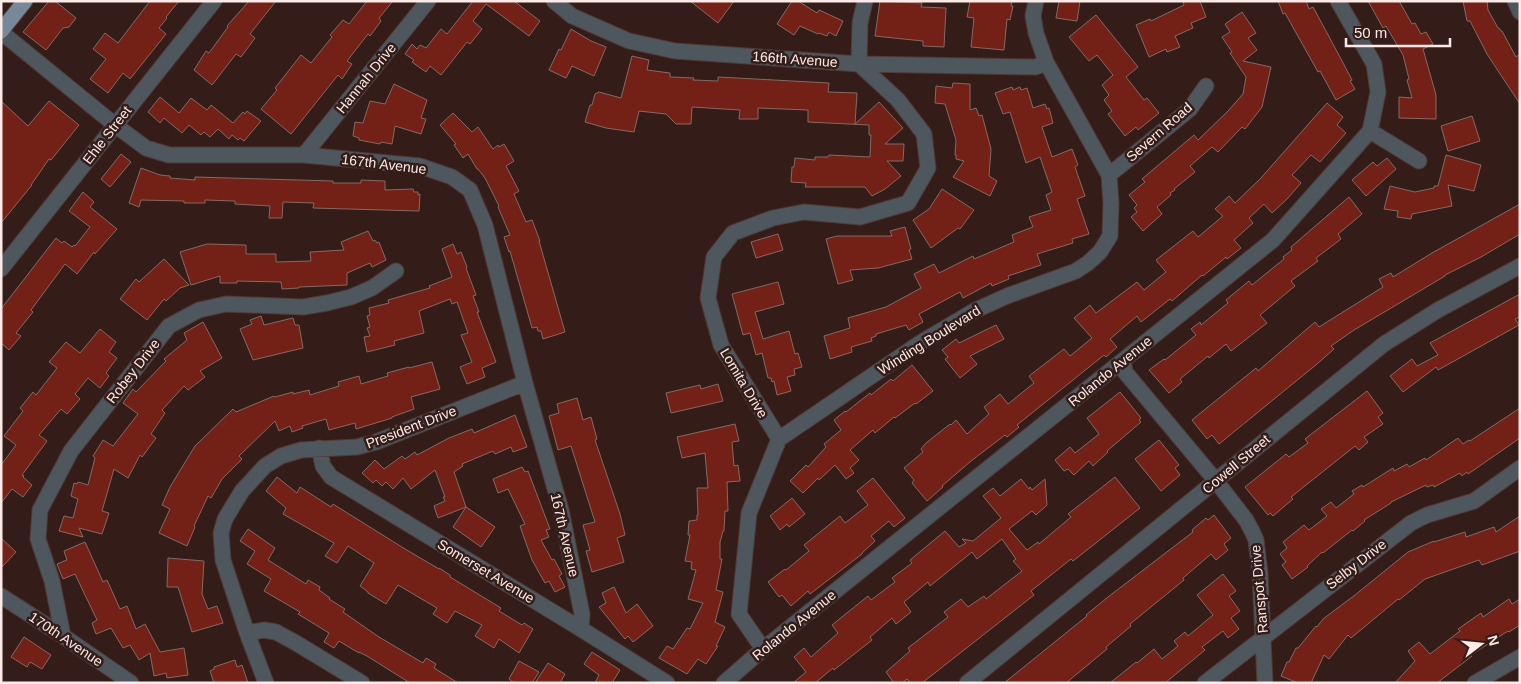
<svg xmlns="http://www.w3.org/2000/svg" width="1521" height="684" viewBox="0 0 1521 684" font-family="Arial,sans-serif">
	<style>
		.building { fill: #732116; stroke: #856964 }
		.lines { fill: none; stroke-linecap: round; stroke-linejoin: round }
		.minor-casing { stroke: #503a36; stroke-width: 17 }
		.major-casing { stroke: #503a36; stroke-width: 17 }
		.minor { stroke: #4e565e; stroke-width: 15 }
		.major { stroke: #778898; stroke-width: 15 }
		.labels { text-anchor: middle; dominant-baseline: central; stroke-width: 5; stroke-linejoin: round; paint-order: stroke }
		.street-label { font-size: 14px; fill: #fbeae7; stroke: #341d19 }
	</style>
	<rect width="100%" height="100%" fill="#341d19"/>
	<path class="building" d="M49 1H55L76 18 69 27 63 28 46 50 23 32Z
		M150 1H179L166 17 167 18 159 28 166 34 130 79 123 73 108 93 90 79 106 59 93 49 105 33 118 43Z
		M249 1H276L250 34 255 38 241 57 236 54 212 85 194 70 206 51 209 53 228 27 227 26Z
		M367 1H393L379 18 381 21 370 36 368 34 347 61 352 64 342 79 338 75 291 134 261 109 277 90 275 88 301 55 311 63 332 37 330 35 343 20 349 24Z
		M473 1H514L540 21 529 36 486 4 473 21 482 29 470 44 467 42 441 75 430 66 426 72 412 62 414 60 405 54 412 44 417 49 420 45 426 48 441 29 447 34Z
		M690 1H734L718 23Z
		M792 1H798L817 13 819 10 843 21 836 36 829 32 827 36 819 33 818 34 800 26 794 35 777 24Z
		M880 1 922 3 921 7 946 8 944 47 923 46V41L875 36Z
		M970 1H1012L1011 6H1013L1010 20 1007 19 1004 50 971 47 974 18 967 17Z
		M1059 1H1080L1077 21 1056 18Z
		M1183 1H1200L1206 17 1191 23 1193 28 1175 36 1180 47 1167 52 1166 49 1149 57 1136 25 1150 19 1151 21 1184 5Z
		M1278 1H1306L1309 9 1313 7 1341 59 1352 80 1350 81 1355 89 1336 100 1320 71 1318 72 1285 13 1283 14Z
		M1368 1H1399L1412 24 1415 23 1421 34 1426 32 1433 44 1423 49 1436 95V119L1399 118V97L1412 98 1407 80 1409 79 1403 55 1386 26 1383 28Z
		M1463 1H1487L1488 10 1498 28H1499L1501 31H1502L1516 57 1520 54V104L1487 54 1470 21H1467Z
		M1242 12 1256 33 1248 38 1257 50 1243 61 1271 67 1262 107 1245 129 1242 127 1218 152 1212 147 1190 166 1195 172 1174 189 1175 190 1170 193 1171 195 1157 207 1162 214 1143 231 1131 217 1137 212 1134 208 1137 205 1129 195 1145 182 1142 179 1194 135 1198 140 1228 111 1243 94 1246 77 1230 53 1232 52 1222 37 1230 32 1225 24Z
		M1096 15 1138 67 1126 77 1144 100 1147 98 1159 113 1138 130 1136 127 1125 136 1108 114 1112 111 1104 100 1109 95 1102 85 1113 75 1097 55 1089 61 1069 37Z
		M571 29 591 41 606 47 594 76 572 66 566 78 549 70 559 49 561 50Z
		M632 56 649 60 647 70 670 73V77L694 78 693 80 718 81V77L829 83 828 92 857 93 855 124 879 102 903 128 885 144H904L903 161H887L901 176 885 189 872 196 865 187H805L806 183 791 182 792 167H794L795 158 815 160V157H828L829 155 870 157 871 135H869V125L808 122V110L758 108V119H739L740 110 692 107 691 124H676L666 114 639 111 634 132 606 128 585 122 590 105H592L595 94 599 92 621 98Z
		M953 83 970 84V110L976 108 979 116 982 115 991 149 989 176 997 181 990 196 953 177 964 161 956 159V155H955L956 140 945 104 935 103 936 86 952 88Z
		M394 84 427 100 421 118 426 119 421 134 395 126 392 144 381 142 380 144 359 140V138L353 136 355 122 363 123 370 101 385 104Z
		M1012 87 1013 90 1020 87 1021 90 1027 88 1033 108 1045 104 1047 109 1049 108 1053 123 1042 127 1052 157 1072 149 1078 165 1075 167 1085 196 1077 199 1089 234 1072 239 1073 243 1037 254 1041 265 1008 276 1009 279 992 286 991 283 963 298 960 292 919 314 923 322 909 330 906 325 876 334V336L871 338 872 341 851 347 852 352 830 359 824 336 850 328 848 318 886 307 921 288 914 274 934 264 939 273 973 256 974 259 1014 242 1012 235 1033 227 1029 217 1051 210 1046 195 1052 192 1040 157 1026 163 1010 112 1003 114 995 93Z
		M160 97 179 113 191 98 207 110 211 105 233 123 243 112 245 114 247 111 261 121 244 141 240 138 238 140 232 135 229 139 218 129 210 137 204 132 201 135 189 125 182 133 164 118 160 123 148 112Z
		M1 101 28 126 49 101 79 125 51 160 49 159 31 185H32L1 223Z
		M1327 103 1343 117 1337 125 1346 133 1320 162 1311 155 1292 175 1301 183 1287 199 1272 213 1264 204 1249 218 1253 223 1234 240 1241 248 1227 259 1226 257 1203 276 1202 275 1172 301 1170 299 1141 322 1137 316 1110 339 1117 347 1106 357 1104 355 1017 425 1019 427 1007 437 1005 435 971 461 942 486 943 487 927 501 912 483 914 480 904 468 923 452 921 449 926 443 950 424 951 425 956 420 967 434 989 414 984 407 1000 394 1008 404 1034 383 1029 376 1064 349 1070 356 1092 338 1074 318 1090 305 1096 313 1137 282 1144 290 1166 272 1156 260 1193 231 1198 237 1223 216 1215 209 1229 196 1235 203 1261 178Z
		M453 113 472 132 478 127 493 149 498 145 499 147 504 144 514 161 506 166 519 191 514 194 526 222 532 220 540 241H539L565 332 543 339 541 331H538L537 327 532 328 510 251 509 252 504 237 510 235 498 207 499 206 485 178 478 169H477L468 154 463 158 454 145 456 144 440 125Z
		M1472 116 1480 141 1448 151 1441 126Z
		M121 154 131 162 110 187 101 179Z
		M1446 155 1481 165 1474 191 1448 185 1452 206 1412 214 1411 219 1397 217 1398 211 1384 209 1390 186 1415 192 1434 188V186H1438Z
		M1387 158 1396 169 1366 196 1352 180 1373 162 1377 166Z
		M141 168 160 175 170 176V178L195 180V177L333 181V183H361V180L385 181V190L413 189 414 192H418V195L420 194 419 211 313 208 314 203 283 202 282 218H269L270 206 235 204V201L205 200V203H184V201L141 200 139 207 129 203Z
		M942 189 974 210 960 229 958 228 931 248 913 220 929 209Z
		M83 192 94 202 90 207 117 229 95 254 94 252 77 274 65 264 31 310 33 312 16 333 21 336 9 350 1 343V309L56 238 62 243 64 241 72 247 74 245 75 246 90 227 69 211Z
		M1349 197 1362 214 1338 234 1341 239 1316 258 1318 261 1291 281 1295 286 1260 315 1267 323 1231 351 1226 344 1209 358 1208 356 1180 379 1182 382 1169 393 1149 370 1164 359 1165 360 1196 335 1191 329 1200 322 1201 325 1228 303 1226 300 1249 281 1252 285 1284 259 1283 257 1292 250 1291 247Z
		M1520 204V234L1481 257 1445 275V276L1354 330 1331 346 1334 349 1317 364 1219 444 1212 435 1207 439 1192 420 1256 368 1258 371 1315 322 1319 327 1383 287 1379 279 1391 273 1393 277 1432 253Z
		M905 227 911 249 909 250 912 259 878 268 850 270 853 280 838 284 826 239 837 236H892L890 231Z
		M368 231 373 241 375 240 377 243 379 242 386 260 372 267 370 263 347 273V285L299 287V288L282 289 281 282 237 281V283H220V276L191 285 180 252 207 244 246 245V254H276V262L311 261 310 252 344 250 341 242Z
		M778 234 783 250 756 258 751 242Z
		M453 244 457 254 461 252 467 267 466 268 476 295 473 296 479 312H477L496 362 482 368 485 377 467 384 460 367 472 362 461 335 468 333 457 302 452 304 450 299 419 311 424 333 394 341 395 345 367 352 364 337 370 336 367 328 370 327 367 316 370 315 369 308 389 303 388 300 430 288 429 286 452 277 442 249Z
		M164 259 189 285 180 288 166 301 164 299 147 320 120 299 136 279 139 282Z
		M778 282 784 304 755 312 763 339 789 331 795 354 798 353 802 367 794 369 795 375 787 377 791 391 777 395 774 381 772 382 771 378H768L762 353 756 355 750 333 743 335 732 294Z
		M1520 294V317L1515 319 1519 325 1438 370 1436 367 1403 392 1390 376 1412 359 1417 366 1438 355 1430 343Z
		M261 316 264 325 293 318 295 325H299L303 348 253 360 240 329 252 324 250 320Z
		M203 322 222 358 200 371 205 377 188 390 184 386 162 410 165 413 151 434 156 438 142 457 140 455 128 478 114 469 102 511 109 513 102 534 79 528 83 537 59 531 64 516 73 518 78 499 71 496 74 483 77 484 78 482 88 485 95 458 93 456 103 440 113 446 138 414 123 403 133 389 136 392 166 361 164 359 187 340 184 333Z
		M996 325 1004 339 970 356 977 364 960 378 945 359 948 357 942 350 956 339 959 343Z
		M100 329 116 342 109 352 117 358 106 373 109 376 100 388 88 378 75 394 80 399 67 414 61 409 39 435 47 441 22 475 24 476 23 477 32 485 23 497 12 489 1 503V465L16 445 4 436 23 411 20 408 33 392 36 395 57 368 49 362 66 342 80 353Z
		M432 362 440 389 411 397 414 409 392 417V418L356 429 355 423 329 430 326 419 302 426 303 428 292 432 290 426 279 431 275 421 239 456 242 459 222 479 211 498 208 496 194 526 195 527 187 546 159 533 170 509 162 505 170 487 195 446 233 409 236 412 274 396 275 397 293 392V394L309 390 310 395 339 386 338 382 359 376 361 384 388 376 387 373 409 367V368Z
		M912 365 933 391 916 404 915 403 895 418 894 417 875 433 873 430 850 450 859 460 850 468 854 473 846 479 835 465 819 480 818 478 803 493 790 481 806 465 808 467 826 447 824 444 841 430 834 420 845 411 846 412 870 393 871 395 891 379 893 381Z
		M718 384 723 401 671 413 666 393 700 385 701 389Z
		M1367 391 1383 413 1378 417 1383 424 1364 437 1368 442 1359 450 1355 446 1291 497 1293 499 1273 516 1270 513 1268 515 1245 487 1286 454 1289 457 1308 443 1305 439Z
		M1120 392 1141 418 1139 420 1141 422 1107 451 1108 452 1093 466 1089 461 1074 475 1068 469 1064 471 1055 460 1070 447 1075 453 1099 434 1087 418Z
		M577 398 583 420 591 417 597 439 595 440 620 514 625 535 617 538 624 562 592 572 586 551 590 550 583 525 595 522 571 446 558 450 549 416 559 413 557 404Z
		M1520 408V438L1468 474 1467 472 1462 476 1460 473 1434 487 1433 485 1427 487 1426 485 1391 502V503L1364 520 1365 521 1353 531 1352 530 1323 553 1322 552 1307 566 1308 567 1292 579 1282 565 1286 562 1280 554 1287 548 1283 542 1304 525 1309 530 1327 516 1321 509 1331 502 1336 508 1354 494 1352 491 1362 485 1363 487 1393 468 1394 471 1407 464 1409 467 1425 458 1426 460 1458 438 1463 444 1469 440 1470 441Z
		M515 415 527 447 513 452 511 447 495 454 493 451 462 464 463 466 454 472 466 507 495 527 481 547 453 527 466 507 438 518 434 506 445 501 443 497H445L435 470 411 489 403 478 393 489 386 482 382 486 376 480 373 483 362 473 375 460 384 469 402 456 405 459 415 452 417 455 449 438 472 429 474 433Z
		M735 424 739 441 732 442 734 466 738 465 740 481 727 482 728 511H725L724 531H723L720 542V559H722L716 590 723 592 715 622 725 627 716 646H718L706 664 698 659 687 674 659 658 667 646 673 649 687 628 690 629 703 603 688 599 696 570 691 569 692 562 685 561 690 535H688L689 521 697 520V515H698L697 488H708L705 453 682 458 677 437Z
		M1159 440 1179 465 1175 468 1180 475 1161 491 1135 459Z
		M522 467 525 472 528 471 550 529 546 530 549 537 541 540 552 560 554 559 562 574 559 576 565 587 555 592 549 581 545 583 532 560 520 526 525 524 508 489 498 493 493 479Z
		M277 477 297 493 300 487 331 507 333 504 405 549 439 569V568L450 575V577L501 608 499 611 522 625 524 623 533 629 519 653 499 639 494 648 475 636 482 625 455 611 447 623 433 614 437 608 398 585 386 604 368 593V592L360 586 374 563 348 546 337 563 325 556 334 543 283 514 286 508 266 491Z
		M1115 477 1140 508 1073 561 1071 559 1031 591 1034 595 922 683H911L907 679 902 683H894L886 672 910 651 908 648 948 617 944 612 961 599 968 607 984 596 986 599 1022 571 1013 561 1016 559 1002 539 977 559 972 552 930 586 928 582 904 602 911 612 896 624 892 618 870 637 872 640 834 670 833 668 815 683H793L806 672 794 657 804 648 811 657 838 633 832 625 868 596 871 600 895 582 892 578 912 563 910 560 945 531 959 547 966 543 962 539 973 541 1001 518 983 496 993 488 1000 496 1021 479 1029 489 1030 487 1032 490 1045 479 1047 505 1036 515 1032 511 1009 529 1027 550 1038 542 1039 544 1071 517 1068 514Z
		M873 478 905 518 894 527 889 521 871 536 875 541 862 553V554L810 594 808 591 791 606 782 595 779 597 768 582 785 569 786 570 809 551 804 545 840 516 845 523 868 505 857 491Z
		M792 498 805 514 789 527 787 524 780 530 770 516Z
		M1214 515 1231 538 1224 544 1228 550 1216 560 1211 554 1183 578 1184 580 1130 624 1131 626 1106 647 1107 649 1066 683H1004L1087 616 1086 615 1108 597 1193 532 1192 530 1206 518 1208 520Z
		M1520 516V551L1482 565 1479 560 1425 579 1399 600 1398 599 1351 638 1348 635 1329 659 1324 655 1311 683H1298L1281 676 1287 662H1289L1296 648H1298L1316 626 1317 627 1323 619 1355 595 1408 552 1434 541V542L1465 532 1466 537 1494 527 1496 532Z
		M248 529 275 548 268 560 306 584 308 580 320 587 319 590 330 598 329 599 345 609 343 612 379 637 423 663 426 658 436 664 434 668 458 683H410L367 656 359 652V653L339 641 334 648 324 642 329 633 298 614 300 612 264 591 271 579 247 564 255 551 240 541Z
		M1 538 16 552 1 568Z
		M85 542 103 582 107 580 120 609 127 606 136 629 145 624 160 652 184 648 188 675 167 678 166 673 154 676 150 653 139 660 130 645 123 648 111 628 96 634 92 623 97 620 75 574 63 579 57 564 67 560 64 551Z
		M168 558 204 561 202 594 208 609 217 606 223 623 192 632 178 587H167Z
		M1223 574 1236 591 1229 596 1240 611 1231 618 1239 629 1228 638 1223 631 1202 647 1205 650 1165 683H1110L1136 662 1137 663 1154 649 1162 659 1178 646 1174 641 1185 632 1188 636 1213 615 1197 595Z
		M614 587 626 613 637 604 653 626 633 642 628 636 625 639 599 607 606 603 602 593Z
		M1509 599 1512 604 1520 599V625L1509 632 1508 631 1471 655 1472 656 1437 683H1395L1415 661 1408 651 1419 642 1430 654 1460 631 1458 629 1481 613 1483 617Z
		M24 637 51 655 42 669 30 662 27 667 11 657Z
		M592 652 620 670 612 683H595L599 675 584 664Z
		M235 660 237 667 242 665 248 683H214L210 671 214 669V667Z
		M519 661 539 672 532 683H514L509 679Z
		M548 663 565 674 560 683H535Z"/>
	<g class="lines">
		<defs>
			<path id="minor" d="M554 1 572 16 629 41 675 51 859 64 1036 67 1046 62
				M1515 1 1520 12
				M1 32 115 125 146 148 169 155H304L420 166 452 177 470 190 485 225 525 383 561 510 582 614 581 629
				M1370 131 1419 161
				M304 155 428 1
				M1109 175 1190 109 1206 86
				M1 269 214 1
				M1123 361 1125 372 1216 481 1246 520 1252 531 1256 540 1260 573 1265 683
				M779 439 721 345 708 298 714 257 733 233 773 218 804 212 860 217 908 203 928 168 924 134 898 100 859 64 860 23 865 1
				M319 448 323 466 331 477 581 629 667 683
				M1 596 63 636 131 683
				M247 633 264 630 276 632 296 643 362 683
				M63 636 52 581 38 539 40 510 71 451 169 326 199 310 226 304 303 307 327 303 351 297 372 288 396 271
				M763 649 739 614 749 513 779 439 920 343 974 311 1007 296 1076 271 1088 263 1100 252 1110 236 1111 203 1109 175 1046 62 1036 33 1033 16 1036 1
				M266 683 247 633 223 560 221 533 225 519 242 491 265 466 281 456 301 450 357 447 376 442 525 383
				M724 683 763 649 1273 240 1370 131 1378 92 1374 64 1338 1
				M967 683 1384 344 1438 310 1520 266
				M1205 683 1411 523 1427 515 1474 501 1520 468
				M1475 683 1520 657"/>
			<path id="major" d="M1 31 25 1"/>
		</defs>
		<use href="#minor" class="minor-casing"/>
		<use href="#major" class="major-casing"/>
		<use href="#minor" class="minor"/>
		<use href="#major" class="major"/>
	</g>
	<g class="labels">
		<g class="street-label">
			<text transform="translate(795 59) rotate(4)">166th Avenue</text>
			<text transform="translate(366 78) rotate(-51)">Hannah Drive</text>
			<text transform="translate(1159 132) rotate(-41)">Severn Road</text>
			<text transform="translate(107 135) rotate(-52)">Ehle Street</text>
			<text transform="translate(384 164) rotate(7)">167th Avenue</text>
			<text transform="translate(929 340) rotate(-32)">Winding Boulevard</text>
			<text transform="translate(133 371) rotate(-52)">Robey Drive</text>
			<text transform="translate(1110 371) rotate(-39)">Rolando Avenue</text>
			<text transform="translate(744 383) rotate(59)">Lomita Drive</text>
			<text transform="translate(411 427) rotate(-21)">President Drive</text>
			<text transform="translate(1236 464) rotate(-40)">Cowell Street</text>
			<text transform="translate(565 535) rotate(77)">167th Avenue</text>
			<text transform="translate(1356 564) rotate(-38)">Selby Drive</text>
			<text transform="translate(486 571) rotate(31)">Somerset Avenue</text>
			<text transform="translate(1259 589) rotate(-95)">Ranspot Drive</text>
			<text transform="translate(794 625) rotate(-39)">Rolando Avenue</text>
			<text transform="translate(66 639) rotate(34)">170th Avenue</text>
		</g>
	</g>
	<rect width="1521" height="684" fill="none" stroke="#fbeae7" stroke-width="5"/>
	<g transform="translate(1481 644) rotate(74)" stroke="#341d19" stroke-width="4" paint-order="stroke">
	<path d="M0-4L9 19L0 12L-9 19Z" fill="#fbeae7"/>
	<text y="-8" font-size="14" font-weight="bold" text-anchor="middle" fill="#fbeae7">N</text>
	</g>
	<path d="M1346 38v8h104v-8" fill="none" stroke="#fbeae7" stroke-width="2.5"/>
	<text x="1354" y="38" font-size="15" fill="#fbeae7" stroke="#341d19" stroke-width="4" paint-order="stroke">50 m</text>
</svg>
